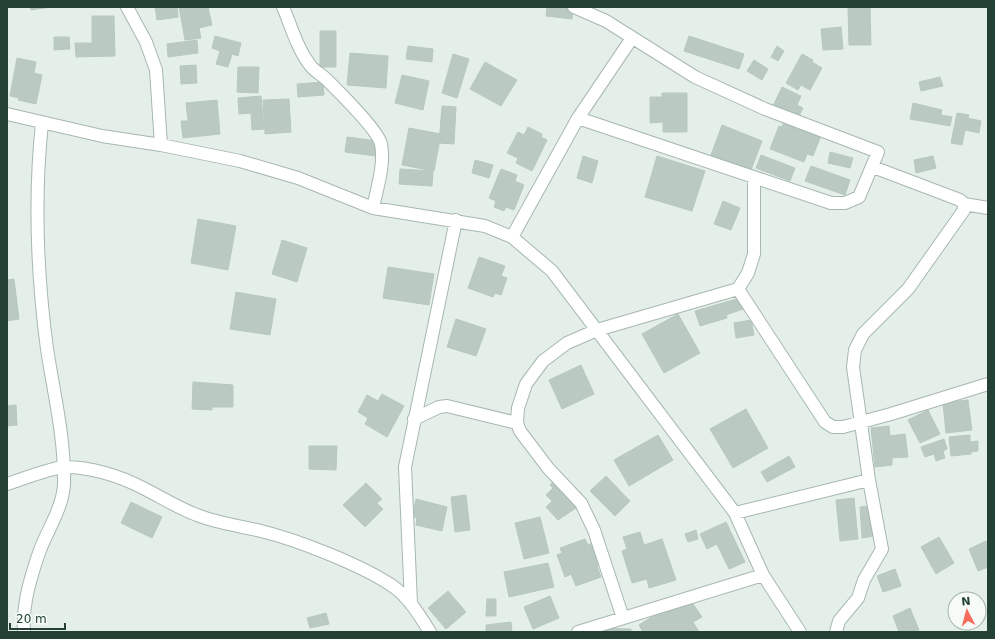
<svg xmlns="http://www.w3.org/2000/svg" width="995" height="639" viewBox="0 0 995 639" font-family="'DejaVu Sans',sans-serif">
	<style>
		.building { fill: #bacac2; stroke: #b7c9bf }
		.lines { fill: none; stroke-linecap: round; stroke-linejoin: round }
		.street-casing { stroke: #a7b8af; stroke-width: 14 }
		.street { stroke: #fff; stroke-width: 12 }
	</style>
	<rect width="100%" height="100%" fill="#e5efe9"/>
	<path class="building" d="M30 7H51L31 10Z
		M155 7H177L178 17 157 20Z
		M179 7H208L212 25 199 28 201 38 185 40Z
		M547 7 573 8 572 19 546 16Z
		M848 7H870L871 45H849Z
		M92 16H114L115 56 76 57 75 43H92Z
		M841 27 843 49 823 50 821 29Z
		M320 31H336V67H320Z
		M215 36 241 43 238 56 232 54 228 67 216 64 220 51 212 48Z
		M689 36 744 54 739 69 684 51Z
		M54 37H69L70 49 54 50Z
		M197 40 198 53 168 57 167 44Z
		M408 46 433 49 432 62 406 59Z
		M777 46 784 51 778 61 771 57Z
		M350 53 388 56 386 88 347 85Z
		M453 54 469 59 457 98 442 93Z
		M802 54 813 60 812 62 822 68 810 90 801 85 798 90 786 83Z
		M17 58 36 62 34 73 42 75 36 104 18 100 19 98 10 96Z
		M754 60 768 69 762 80 747 71Z
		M485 62 517 80 501 106 470 89Z
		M196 65 197 83 181 84 180 66Z
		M238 67H259L258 93 237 92Z
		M402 75 429 81 423 110 395 103Z
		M940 77 943 86 921 91 919 82Z
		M323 82 324 95 298 97 297 84Z
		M782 87 801 96 797 105 803 108 798 118 773 106Z
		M662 93H687V132H663V122L650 123V97H662Z
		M261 96 264 129 252 130 251 113 239 114 238 98Z
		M289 99 291 132 265 134 263 100Z
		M217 100 220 134 183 138 181 121H188L186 103Z
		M913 103 942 110 941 115 952 117 950 126 910 119Z
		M442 106 456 107 454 144 439 143Z
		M957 113 969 115 968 118 981 121 979 133 965 130 962 145 951 143Z
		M785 119 822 133 813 156 807 154 804 162 770 149 779 126 782 127Z
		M722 125 762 141 751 170 711 155Z
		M528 127 542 134 541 137 547 140 532 171 516 163 518 158 507 153 518 132 524 135Z
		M409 128 441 134 434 171 402 165Z
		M347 137 378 141 376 156 345 152Z
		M830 152 853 158 850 168 828 163Z
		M761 155 795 168 790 181 756 168Z
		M583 156 598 161 592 183 577 178Z
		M657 156 705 171 692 211 645 197Z
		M933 156 936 168 916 173 914 160Z
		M475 160 493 165 489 178 472 173Z
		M811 166 850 180 845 195 805 181Z
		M400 169 433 171 432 186 399 184Z
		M501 169 517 175 515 181 524 185 514 210 506 207 504 211 494 207 496 201 489 198Z
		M723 201 740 208 731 230 714 224Z
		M198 219 236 226 228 270 191 263Z
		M282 240 307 248 297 282 272 274Z
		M479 257 505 266 501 276 507 278 501 295 495 293 493 297 468 288Z
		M388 267 434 274 429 305 383 298Z
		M14 279 19 319 7 321V280Z
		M236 292 276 299 270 335 230 329Z
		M740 298 743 309 726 315 727 318 700 326 695 311Z
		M678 314 700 353 664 373 642 334Z
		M456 319 486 329 476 356 447 347Z
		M751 320 754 335 736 338 734 323Z
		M581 365 594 394 562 409 549 380Z
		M193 382 233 385V407H212V410L192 409Z
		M382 394 404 406 387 437 365 424 368 418 358 412 367 395 378 401Z
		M968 400 972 430 946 433 943 403Z
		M16 405 17 425 7 426V406Z
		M746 409 768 448 733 468 710 429Z
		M928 410 940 434 920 443 908 420Z
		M889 426 890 436 905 434 908 457 892 458V465L875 467 871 428Z
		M658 435 673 460 629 486 614 460Z
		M970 435V442L978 441V451L971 452V454L951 456 949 437Z
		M944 439 947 449 943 451 945 458 936 461 934 454 925 457 921 447Z
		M309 446H337L336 470 309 469Z
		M789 456 795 467 767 482 761 472Z
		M606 476 630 501 615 516 590 491Z
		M555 480 579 506 558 520 546 507 552 501 546 495 553 488 550 485Z
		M366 483 382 499 377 503 383 509 365 527 343 505Z
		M466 495 470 530 455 532 451 497Z
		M854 498 858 539 840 541 836 500Z
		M416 499 447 507 442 531 416 525 417 518 412 516Z
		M131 502 162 517 152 538 121 523Z
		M872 506 875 536 862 538 860 507Z
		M540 517 549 553 524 559 515 523Z
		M726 522 745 562 729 569 717 544 707 549 700 534Z
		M696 530 698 539 688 542 685 534Z
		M640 532 644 545 662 539 676 580 649 588 647 579 632 583 622 551 627 549 623 537Z
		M939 537 954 563 936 574 921 547Z
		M585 539 588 545 594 542 603 564 597 566 601 577 576 586 571 574 565 577 557 555 562 553 560 548Z
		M986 541 988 546V567L978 571 969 549Z
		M548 563 554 587 509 597 504 572Z
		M895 569 901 586 883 592 877 576Z
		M448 591 466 612 446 629 428 608Z
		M550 596 559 618 533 629 524 607Z
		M487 599H496V616H486Z
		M681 599 691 601 702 617 693 622 699 632H643L639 625Z
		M910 608 919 630 899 632 893 616Z
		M326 613 329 624 310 628 307 618Z
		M511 622 512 632H486V625Z
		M592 628 631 629V632H592Z"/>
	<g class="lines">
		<defs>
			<path id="street" d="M127 7 146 42 156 70 161 145
				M283 7C291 26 297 48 310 65 314 71 321 74 326 79 338 91 378 130 381 144 385 164 377 188 373 208
				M574 7 606 21 695 77 765 109 878 152 859 197 845 203H831L578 118
				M7 114 102 136 161 145 240 161 298 178 373 208 485 226 512 237 552 271 735 513 763 575 800 632
				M964 204 988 208
				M512 237 578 118 632 38
				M738 289 825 422 833 427H843L891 414 988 384
				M414 419 439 407 447 406 517 423
				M7 484C20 480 53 467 65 467 91 467 120 476 143 488 161 497 178 508 197 515 217 523 240 526 261 531 298 540 364 566 394 587 410 599 420 616 430 632
				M735 513 869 480
				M411 603 405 467 456 220
				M623 618 594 530 581 503 548 468 520 431 517 423 518 408 526 384 543 361 567 343 597 330 738 289 748 273 754 254V178
				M24 632C22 604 31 576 40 550 48 529 63 507 64 484 65 439 54 394 47 349 37 274 34 198 42 123
				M578 632 763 575
				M836 632 839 621 858 598 864 580 882 549 869 480 853 367 855 350 863 334 908 289 964 210V204L960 200 873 167"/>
		</defs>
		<use href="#street" class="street-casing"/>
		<use href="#street" class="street"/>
	</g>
	<rect width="995" height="639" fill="none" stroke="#234235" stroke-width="16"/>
	<g transform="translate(967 611) rotate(354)"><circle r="19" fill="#f6fbf8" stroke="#a2b1aa"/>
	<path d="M0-3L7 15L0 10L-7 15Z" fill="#f66d5c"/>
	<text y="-6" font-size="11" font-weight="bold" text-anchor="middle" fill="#234235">N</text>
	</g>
	<path d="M10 623v6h55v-6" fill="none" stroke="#234235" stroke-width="2"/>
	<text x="16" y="623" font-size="12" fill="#234235" stroke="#f6fbf8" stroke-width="3" paint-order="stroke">20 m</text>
</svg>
